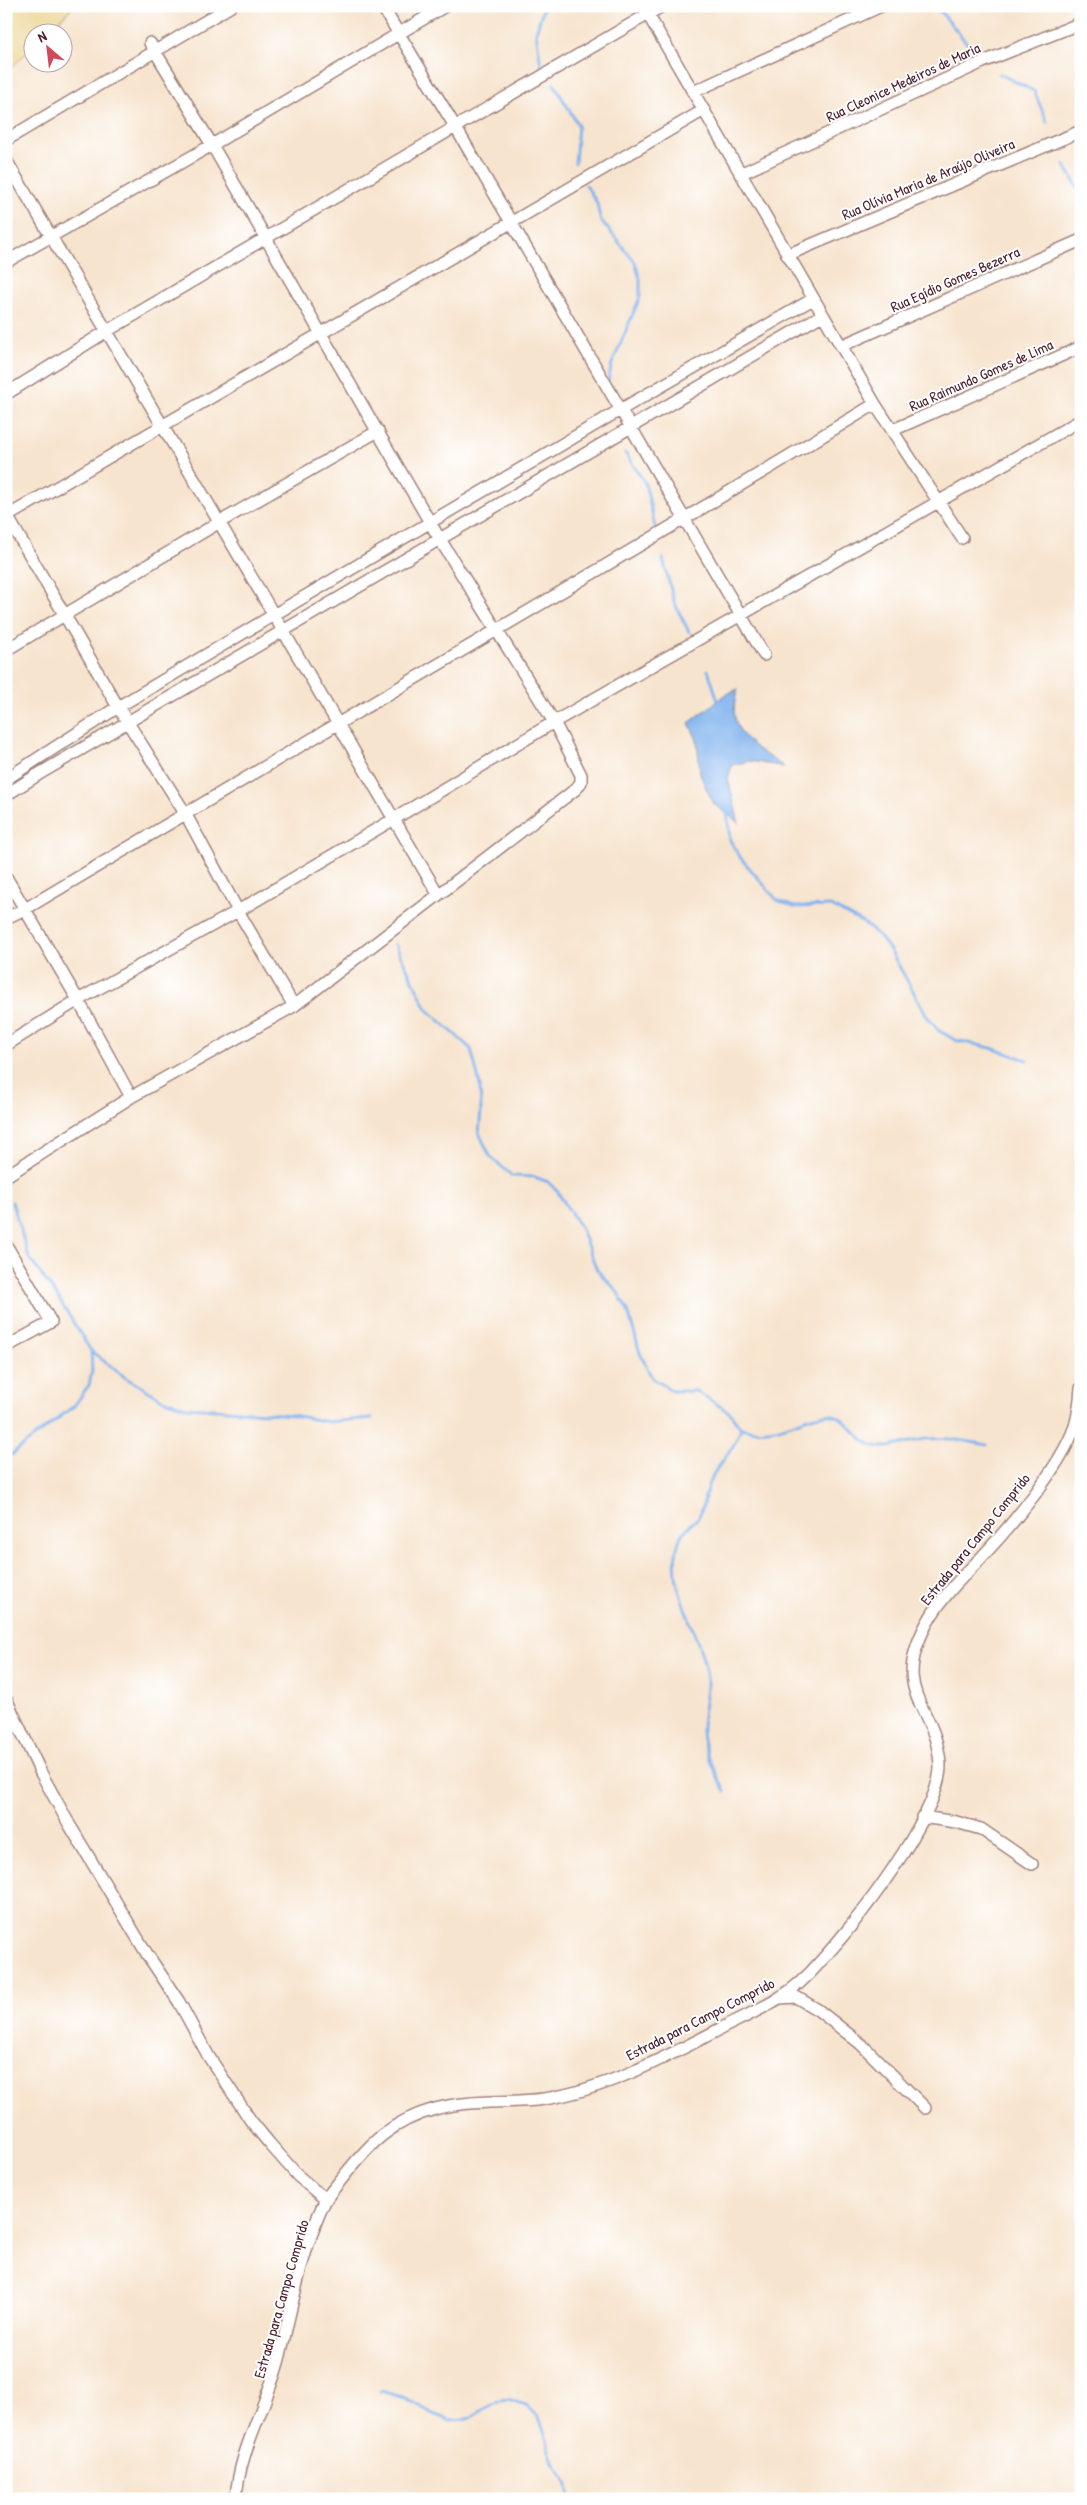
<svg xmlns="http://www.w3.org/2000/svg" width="1087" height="2505" viewBox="0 0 1087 2505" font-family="'Patrick Hand',sans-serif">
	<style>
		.sand { fill: #eeda9e; stroke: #9c7c64 }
		.water { fill: #82b4ee; stroke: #666a8c }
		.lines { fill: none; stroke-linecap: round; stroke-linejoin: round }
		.stream { stroke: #82b4ee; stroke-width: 3 }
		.minor-casing { stroke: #a0827c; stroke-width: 14 }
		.minor { stroke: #fff; stroke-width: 11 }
		.labels { text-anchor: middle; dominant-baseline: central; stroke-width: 4; stroke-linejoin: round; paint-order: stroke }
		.street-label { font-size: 15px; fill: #4a1f2b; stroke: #fff }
	</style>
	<rect width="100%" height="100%" fill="#fff"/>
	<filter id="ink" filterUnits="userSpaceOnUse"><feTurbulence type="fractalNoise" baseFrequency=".02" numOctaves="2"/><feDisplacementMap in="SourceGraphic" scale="10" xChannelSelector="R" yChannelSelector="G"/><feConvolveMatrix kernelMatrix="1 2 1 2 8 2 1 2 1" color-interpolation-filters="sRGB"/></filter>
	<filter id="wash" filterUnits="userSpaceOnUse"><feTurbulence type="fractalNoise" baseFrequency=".0096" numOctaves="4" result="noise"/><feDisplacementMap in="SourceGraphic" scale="20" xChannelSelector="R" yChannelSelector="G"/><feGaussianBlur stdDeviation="1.12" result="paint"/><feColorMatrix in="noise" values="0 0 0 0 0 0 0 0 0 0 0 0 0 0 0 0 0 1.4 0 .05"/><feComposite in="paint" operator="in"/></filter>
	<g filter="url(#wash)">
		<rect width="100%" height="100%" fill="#f7e4ce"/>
		<path class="sand" d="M8 6H74L47 32H32V47L6 73V10Z"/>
		<path class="water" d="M738 689C724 732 752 745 784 767L750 761 732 765 728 779 739 823 714 804 704 784 700 773 697 740 689 723 725 695Z"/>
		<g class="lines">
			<path class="stream" d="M930 6 941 12 971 48
				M541 66 536 32 544 6
				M1000 74 1034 91 1047 122
				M554 84 578 125 575 163
				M1064 164 1081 193
				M586 185 597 203 600 219 635 262 640 279V297L612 364 608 381
				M625 453 645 483 656 531
				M663 559 674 602 689 632
				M708 670 719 704
				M727 811 730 840 739 856 777 900 794 907 831 906 865 924 879 936 890 950 927 1016 938 1030 955 1040 991 1048 1027 1060
				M395 944 427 1009 471 1049 480 1085 481 1111 479 1133 490 1156 512 1176 535 1177 548 1182 557 1191 580 1227 597 1270 617 1291 628 1311 640 1353 652 1378 673 1391H696L729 1412 741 1428C734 1452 717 1463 709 1483 705 1493 704 1507 699 1516 694 1523 685 1528 681 1536 660 1583 703 1633 707 1679 708 1697 701 1715 702 1732 703 1752 717 1774 725 1792
				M91 1351 126 1378 164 1400 187 1407 293 1415 328 1422 372 1418
				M741 1428C783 1439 802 1411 833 1415 847 1417 857 1441 875 1446 891 1450 911 1440 927 1439 948 1437 967 1441 987 1445
				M6 1459 74 1406 89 1385 92 1370 91 1351 57 1296 29 1258 12 1202
				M380 2391 406 2398 433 2414 449 2420 468 2419 500 2400 509 2399 526 2405 539 2417 554 2462 568 2485 570 2499"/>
		</g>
	</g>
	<g filter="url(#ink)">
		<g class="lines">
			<defs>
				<path id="minor" d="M382 6 456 128 764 655
					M643 6 875 404 962 538
					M693 92 881 6
					M6 140 231 6
					M6 160 438 894
					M740 174 983 62 1081 23
					M787 255 1081 131
					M6 262 212 145 445 6
					M841 346 1081 240
					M6 394 107 331 662 6
					M893 430 1081 347
					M6 514 118 707 185 813 238 911 294 1006
					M6 517 704 110
					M6 650 218 523 378 431
					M6 779 118 707 620 410 813 299
					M6 795 39 774 822 315
					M6 877 78 1000 131 1097
					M6 918 25 909C308 740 594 575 875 404
					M6 1045 78 1000 238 911 394 819 554 722 1081 420
					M6 1176 131 1097 294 1006 576 789 581 782V775L554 722 439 538 212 145 150 43
					M6 1245 51 1322 6 1347
					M6 1699 41 1773 69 1824 147 1954 179 2002 209 2057 251 2121 269 2143 298 2176 326 2200
					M922 1817 956 1822 981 1829 1032 1864
					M780 1998 796 1997 818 2010 861 2044 925 2108
					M236 2499C239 2447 270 2401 281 2351 292 2304 304 2243 325 2201 330 2192 338 2184 344 2176 371 2142 392 2121 435 2109 470 2099 508 2104 544 2099 605 2090 670 2055 724 2027 742 2018 762 2009 779 1998 794 1989 809 1975 820 1962 854 1926 941 1814 940 1765 937 1705 889 1696 926 1625 940 1599 959 1580 980 1559 1010 1527 1061 1467 1075 1426 1079 1414 1080 1401 1081 1388"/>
			</defs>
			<use href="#minor" class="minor-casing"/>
			<use href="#minor" class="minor"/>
		</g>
	</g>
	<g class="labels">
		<g class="street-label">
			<text transform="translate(903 82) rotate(-25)">Rua Cleonice Medeiros de Maria</text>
			<text transform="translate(928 179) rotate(-23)">Rua Olívia Maria de Araújo Oliveira</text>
			<text transform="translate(955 279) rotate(-24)">Rua Egídio Gomes Bezerra</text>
			<text transform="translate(981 375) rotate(-24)">Rua Raimundo Gomes de Lima</text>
			<text transform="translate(975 1539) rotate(-51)">Estrada para Campo Comprido</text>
			<text transform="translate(700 2019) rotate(-27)">Estrada para Campo Comprido</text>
			<text transform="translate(281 2299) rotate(-74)">Estrada para Campo Comprido</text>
		</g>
	</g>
	<rect width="1087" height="2505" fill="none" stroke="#fff" stroke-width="25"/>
	<g transform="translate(48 48) rotate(332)"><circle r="24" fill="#ffffff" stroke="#b7a5aa"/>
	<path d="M0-4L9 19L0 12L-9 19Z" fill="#d1495b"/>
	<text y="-8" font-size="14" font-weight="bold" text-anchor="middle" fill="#4a1f2b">N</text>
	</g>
</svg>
